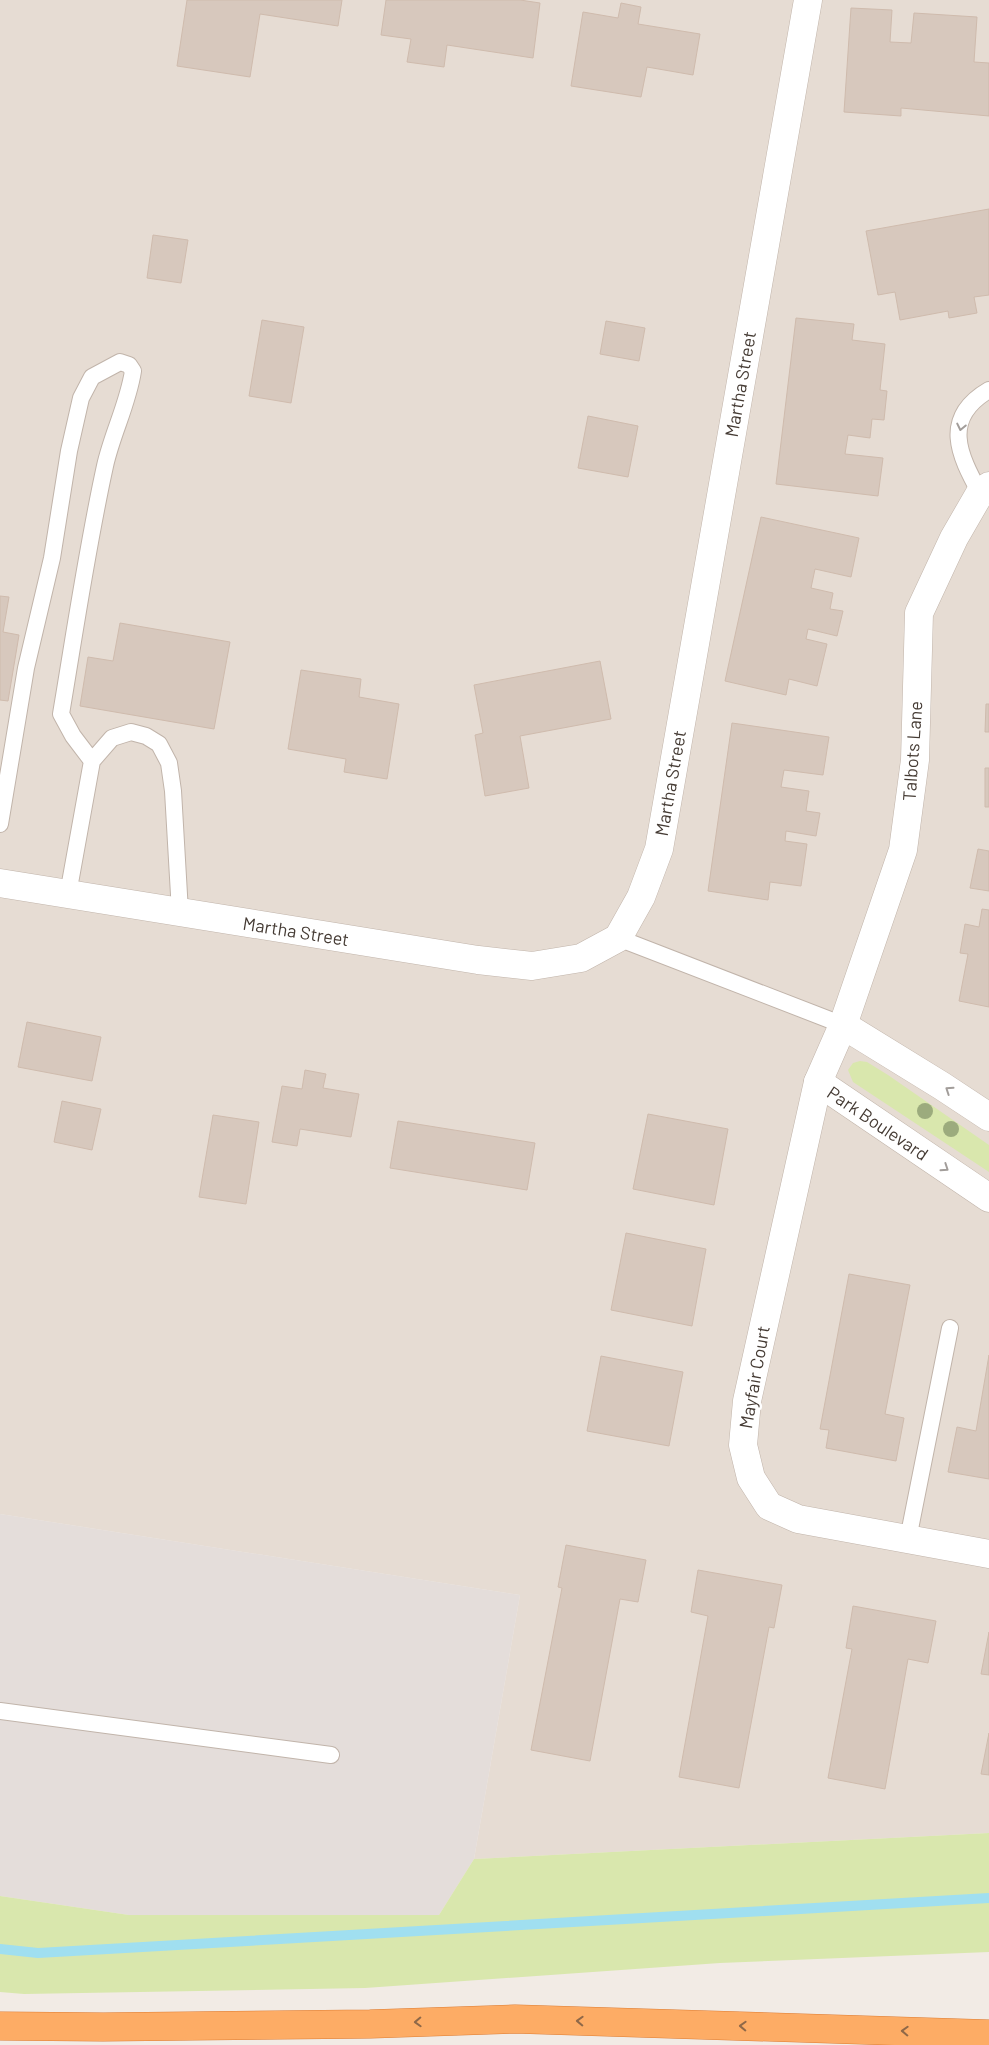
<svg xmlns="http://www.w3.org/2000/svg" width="989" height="2045" viewBox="0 0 989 2045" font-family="Barlow,sans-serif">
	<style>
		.residential { fill: #e6dcd3 }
		.industrial { fill: #e4ddda }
		.green { fill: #d9e7ad; fill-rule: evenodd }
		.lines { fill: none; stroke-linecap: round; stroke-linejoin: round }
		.stream { stroke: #a0dff0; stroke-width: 10 }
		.building { fill: #d7c8bd; stroke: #cfbbad }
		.service-casing { stroke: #c1b4aa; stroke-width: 18 }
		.minor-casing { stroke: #c1b4aa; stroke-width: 29 }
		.tertiary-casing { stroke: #c1b4aa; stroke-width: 29 }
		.motorway-casing { stroke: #dd7d34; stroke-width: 29 }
		.service { stroke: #fff; stroke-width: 16 }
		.minor { stroke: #fff; stroke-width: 28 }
		.tertiary { stroke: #fff; stroke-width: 28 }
		.motorway { stroke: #fdac65; stroke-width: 28 }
		.tree { fill: #9cab7d }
		.oneway { stroke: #a29d9a }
		.oneway2 { stroke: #8f6848 }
		.labels { text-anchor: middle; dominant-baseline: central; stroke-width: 5; stroke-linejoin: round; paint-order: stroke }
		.street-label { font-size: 18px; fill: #453b34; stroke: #fff }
	</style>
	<rect width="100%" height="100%" fill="#f2ebe5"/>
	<path class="residential" d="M0 0H989V1833L474 1859 520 1595 0 1514Z"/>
	<path class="industrial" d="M0 1514 520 1595 474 1859 439 1915H129L0 1896Z"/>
	<path class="green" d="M860 1061 867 1062 888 1075 989 1145V1172L853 1082 848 1070 853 1063Z
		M989 1833V1952L720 1963 365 1988 24 1994 0 1992V1896L129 1915H439L474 1859ZM871 1907 258 1941V1940Z"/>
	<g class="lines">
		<path class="stream" d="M0 1949 38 1953 989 1898"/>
	</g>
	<path class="building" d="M187 0H342L338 26 260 14 250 77 177 66Z
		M386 0H520L540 3 533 58 447 45 444 67 407 62 411 39 381 35Z
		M621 3 641 7 638 24 700 34 693 75 647 67 641 97 571 86 583 12 618 18Z
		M851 8 892 10 890 42 911 43 914 13 977 17 974 62 989 63V116L901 108V116L844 112Z
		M989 209V295L974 297 977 313 949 318 948 311 900 320 895 292 878 295 866 231Z
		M153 235 188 240 181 283 147 278Z
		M796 318 854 324 852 340 885 344 880 390 887 391 884 420 872 419 870 438 848 435 845 454 883 458 878 496 776 484Z
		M262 320 304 327 291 403 249 396Z
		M606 321 645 328 639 361 600 354Z
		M588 416 638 426 628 477 578 468Z
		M761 517 859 538 851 577 815 569 811 588 833 593 830 609 843 611 837 636 808 629 806 639 827 644 817 686 789 679 786 695 725 681Z
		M0 596 9 597 3 632 19 635 8 701 0 700Z
		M120 623 230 642 214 729 80 706 88 657 113 661Z
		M600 661 611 719 520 736 529 788 485 796 475 735 483 733 474 685Z
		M301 670 361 679 359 697 399 704 387 779 344 772 346 759 288 749Z
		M986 704H989V732H985Z
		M732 723 829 737 823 775 784 770 781 787 809 791 806 811 820 813 816 836 786 831 785 841 807 844 801 886 770 882 768 900 708 891Z
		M985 768H989V807H985Z
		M978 849 989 851V891L970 888Z
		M982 909 989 910V1007L959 1001 968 954 960 953 965 924 979 927Z
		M27 1022 101 1037 92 1081 18 1067Z
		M305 1070 326 1074 323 1088 359 1094 351 1137 300 1129 297 1146 272 1142 282 1086 302 1089Z
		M62 1101 101 1109 92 1150 54 1142Z
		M648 1114 728 1129 714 1205 633 1189Z
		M213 1115 259 1122 246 1204 199 1197Z
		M398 1121 535 1143 527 1190 390 1168Z
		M626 1233 706 1249 692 1326 611 1310Z
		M849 1274 910 1285 885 1414 904 1418 896 1461 826 1448 829 1430 820 1429Z
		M989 1355V1479L948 1472 957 1427 976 1431Z
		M601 1356 683 1372 669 1446 587 1431Z
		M566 1545 646 1560 638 1602 620 1599 590 1761 531 1750 562 1588 558 1587Z
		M698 1570 782 1585 774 1628 769 1627 739 1788 679 1777 708 1616 691 1612Z
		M853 1606 936 1621 928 1663 908 1659 885 1789 828 1778 852 1649 846 1648Z
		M989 1632V1675L981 1674Z
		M989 1733V1775L981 1774Z"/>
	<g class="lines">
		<defs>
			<path id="service" d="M980 493C959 455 941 418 989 390
				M92 761 112 738 131 732 146 736 159 744 169 763 173 791 180 912
				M0 824 26 668 52 558 69 451 81 398 92 377 120 362 129 365 133 371C128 404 112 434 105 466 87 548 75 631 61 714L73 736 92 761 68 894
				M618 938 843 1025
				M908 1539 950 1328
				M0 1711 331 1755"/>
			<path id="minor" d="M989 486 980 493 954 538 919 613 915 760 903 850 843 1025 818 1082 747 1401 743 1445 751 1478 769 1506 798 1519 989 1554
				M0 883 478 960 532 966 581 958 618 938 641 897 659 849 808 0"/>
			<path id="tertiary" d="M843 1025 942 1086 989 1117
				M818 1082 989 1198"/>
			<path id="motorway" d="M0 2026 103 2027 370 2024 515 2019 989 2034"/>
		</defs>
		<use href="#service" class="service-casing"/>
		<use href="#minor" class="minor-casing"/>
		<use href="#tertiary" class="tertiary-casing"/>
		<use href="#motorway" class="motorway-casing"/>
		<use href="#service" class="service"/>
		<use href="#minor" class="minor"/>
		<use href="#tertiary" class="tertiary"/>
		<use href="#motorway" class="motorway"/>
	</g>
	<g class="tree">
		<circle cx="925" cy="1111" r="8"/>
		<circle cx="951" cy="1129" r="8"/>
	</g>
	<defs><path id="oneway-chevron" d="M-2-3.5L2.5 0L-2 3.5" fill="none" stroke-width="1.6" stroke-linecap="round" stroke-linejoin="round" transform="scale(1.25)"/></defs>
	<g class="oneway">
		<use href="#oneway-chevron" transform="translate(961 427) rotate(102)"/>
		<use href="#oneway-chevron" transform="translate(949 1090) rotate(-146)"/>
		<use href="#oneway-chevron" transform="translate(945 1168) rotate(34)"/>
	</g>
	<g class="oneway2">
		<use href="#oneway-chevron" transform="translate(580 2021) rotate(-178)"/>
		<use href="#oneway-chevron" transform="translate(418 2022) rotate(178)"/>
		<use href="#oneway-chevron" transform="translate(743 2026) rotate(-178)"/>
		<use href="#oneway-chevron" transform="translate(905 2031) rotate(-178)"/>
	</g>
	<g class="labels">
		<g class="street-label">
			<text transform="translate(740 384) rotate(-80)">Martha Street</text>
			<text transform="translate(912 751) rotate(-86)">Talbots Lane</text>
			<text transform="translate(670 783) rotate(-80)">Martha Street</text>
			<text transform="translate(296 931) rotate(9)">Martha Street</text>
			<text transform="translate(878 1123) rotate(34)">Park Boulevard</text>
			<text transform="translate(754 1377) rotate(-80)">Mayfair Court</text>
		</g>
	</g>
</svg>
